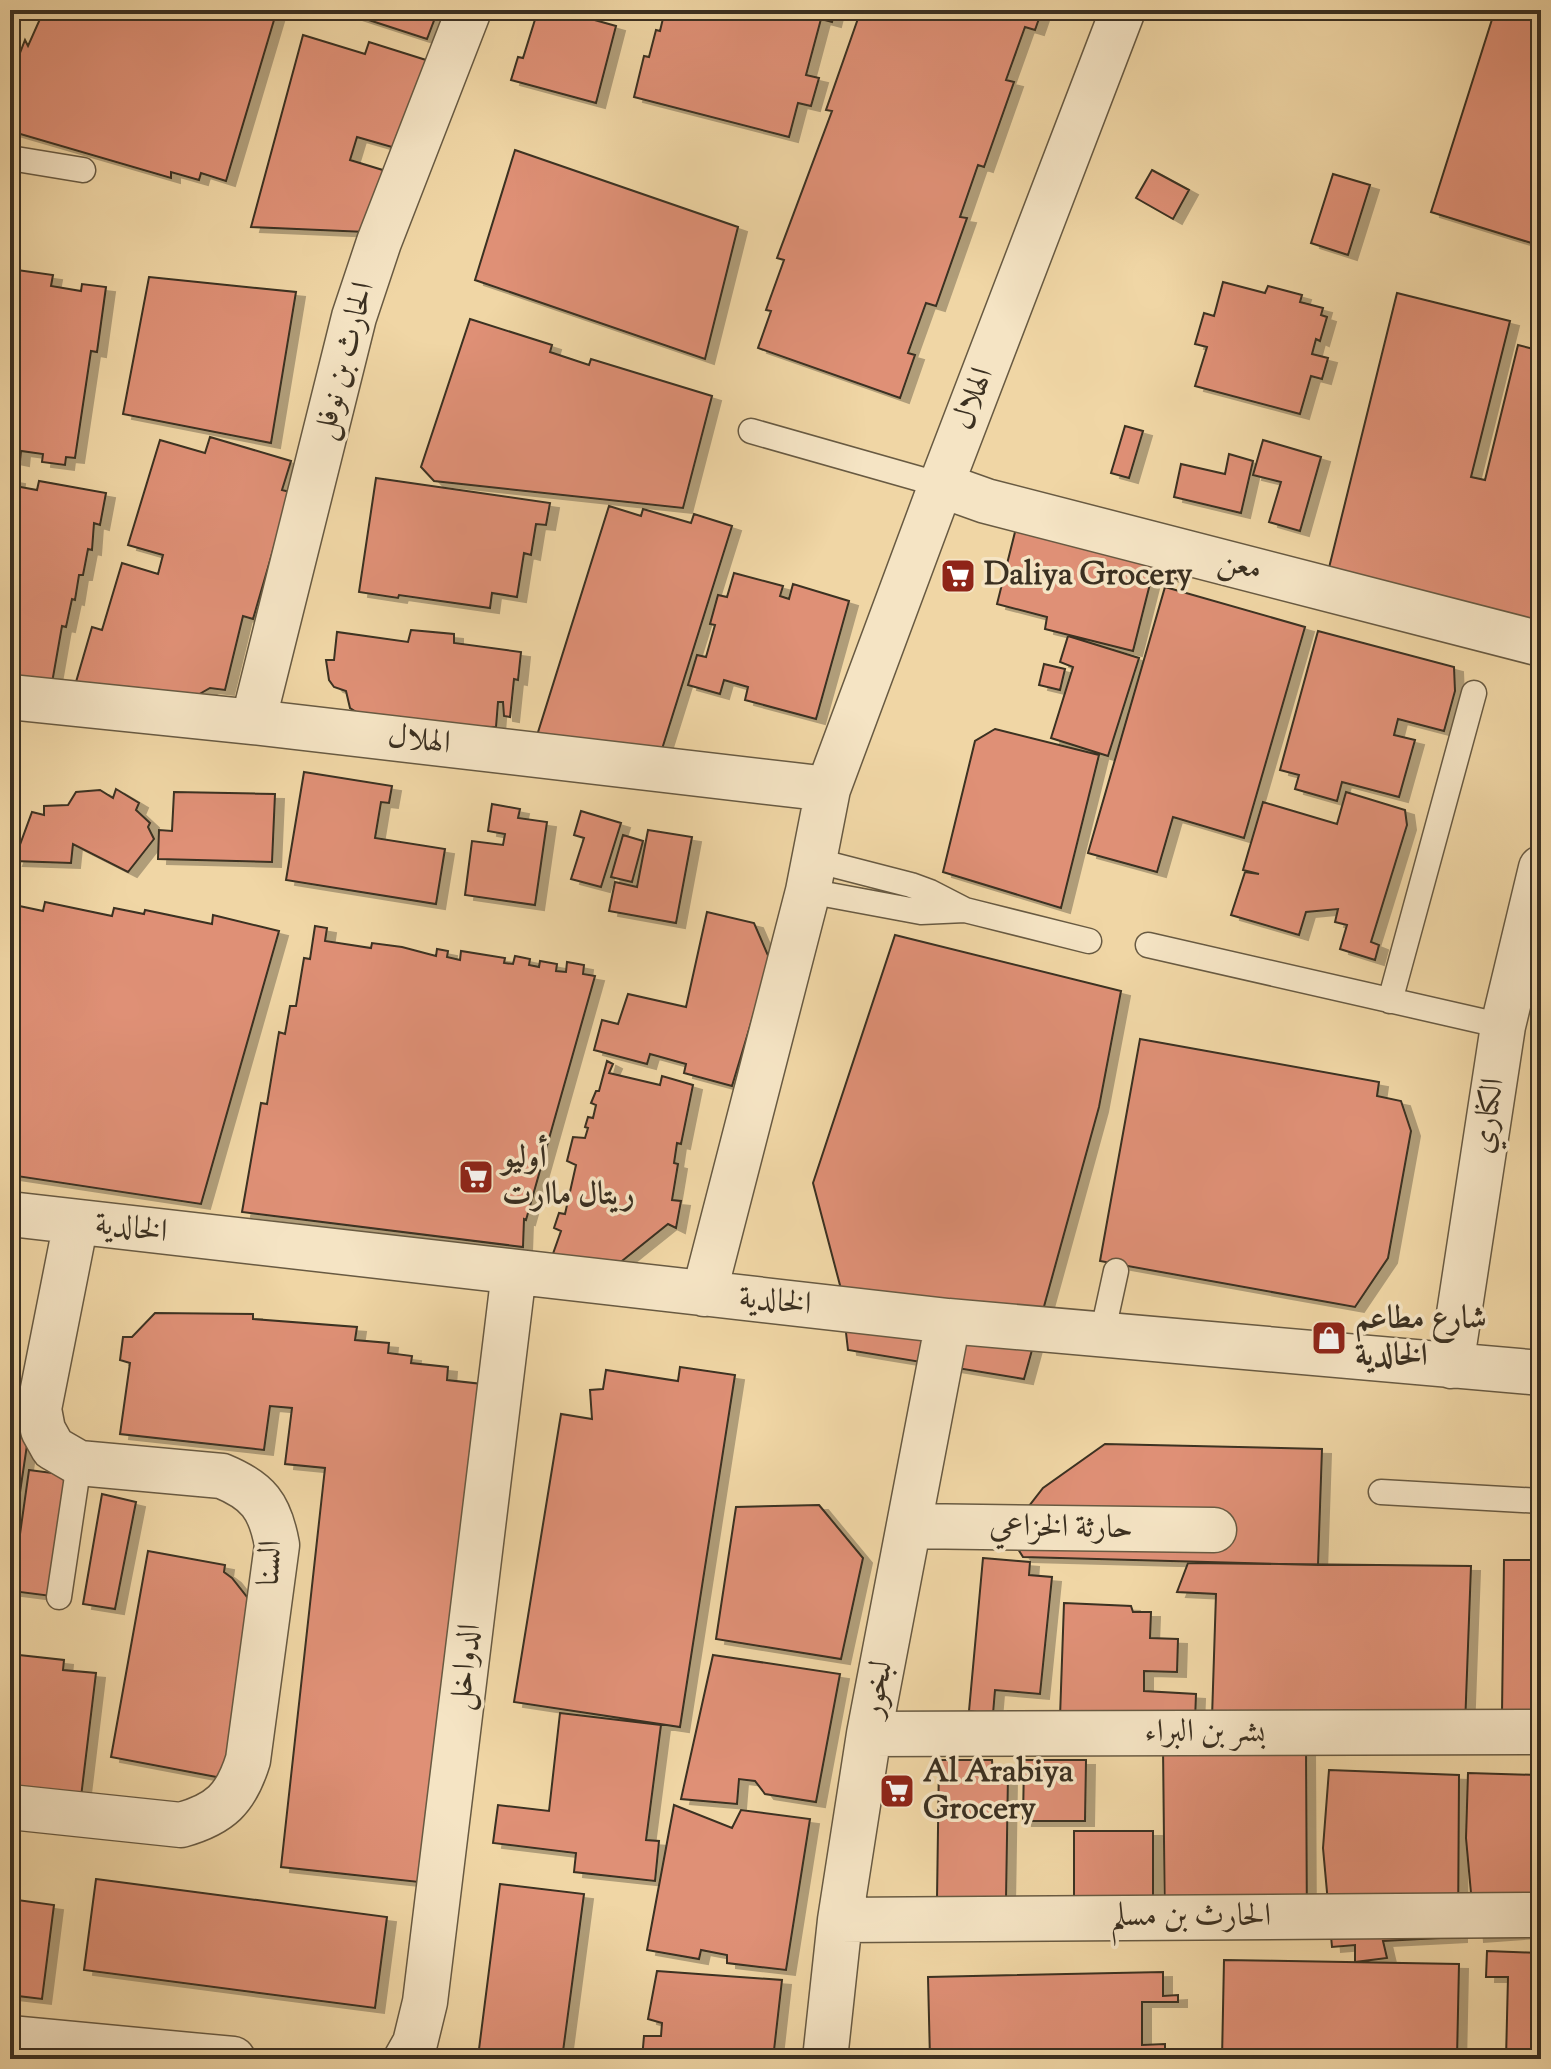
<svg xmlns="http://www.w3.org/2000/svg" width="1551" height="2069" viewBox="0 0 1551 2069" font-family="'Sorts Mill Goudy',Amiri,serif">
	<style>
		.building { fill: #df9076; stroke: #3b3021; stroke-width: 2; filter: url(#shadow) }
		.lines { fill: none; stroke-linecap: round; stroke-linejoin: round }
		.service-casing { stroke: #685a42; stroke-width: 27 }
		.minor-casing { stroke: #685a42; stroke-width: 47 }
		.service { stroke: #f5e4c4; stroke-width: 24 }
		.minor { stroke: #f5e4c4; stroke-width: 44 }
		.labels { text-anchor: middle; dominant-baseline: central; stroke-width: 7; stroke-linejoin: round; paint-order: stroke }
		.street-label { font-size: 32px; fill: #3b3021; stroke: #f5e4c4 }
		.poi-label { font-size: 32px; font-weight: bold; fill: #3b3021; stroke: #f5e4c4; text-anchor: start }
	</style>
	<defs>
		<filter id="shadow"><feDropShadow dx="9" dy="5" stdDeviation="0" flood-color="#0004"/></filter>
	</defs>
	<rect width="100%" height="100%" fill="#f0d6a5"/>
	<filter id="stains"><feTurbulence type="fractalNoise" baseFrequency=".0025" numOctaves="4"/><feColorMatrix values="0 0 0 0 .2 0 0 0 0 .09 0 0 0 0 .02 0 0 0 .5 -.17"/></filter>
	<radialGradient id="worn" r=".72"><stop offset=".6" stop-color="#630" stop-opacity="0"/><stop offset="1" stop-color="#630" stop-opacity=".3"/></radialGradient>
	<path class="building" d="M44 10H277L226 181 201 173 199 180 171 172V178L10 131V79L25 40 28 46Z
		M338 10H442L439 19 435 18 427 39Z
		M538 10H593L591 19 616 26 596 103 511 80 518 57 523 58Z
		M665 10H835L832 22 821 19 806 75 819 78 811 106 798 103 789 137 634 97 644 56 649 57 656 30 660 31Z
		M861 10H1042L1035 30 1025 27 1006 80 1014 82 984 167 978 165 960 217 967 218 936 306 926 303 908 353 915 355 900 398 758 348 771 311 766 310 784 260 777 258 832 111 826 110Z
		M1495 10H1541V246L1431 212Z
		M303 35 365 54 369 42 426 60 399 149 357 137 350 160 386 171 366 232 251 227Z
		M515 150 738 227 705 359 475 280Z
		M1152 170 1189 190 1173 219 1136 198Z
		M1333 174 1370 185 1348 255 1311 243Z
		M10 269 53 275 51 286 81 291 82 284 106 287 97 352 91 351 75 458 66 457 65 465 42 462 43 454 21 451 20 461 10 459Z
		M149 277 296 292 271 443 123 414Z
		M1223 282 1265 293 1268 286 1302 295 1300 302 1323 308 1321 315 1327 317 1320 341 1316 339 1312 354 1328 358 1322 379 1311 376 1300 414 1195 386 1207 347 1195 344 1204 313 1214 316Z
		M1397 293 1510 321 1471 477 1485 480 1518 345 1541 351V641L1324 588Z
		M470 319 552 345 550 352 589 365 591 359 712 396 683 508 434 481 421 467Z
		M1125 426 1143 431 1129 478 1111 473Z
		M210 437 291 461 282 490 290 492 253 619 243 616 225 690 210 688 189 700 76 682 92 627 102 630 122 563 158 574 163 555 128 545 160 440 205 453Z
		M1263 440 1321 457 1300 531 1269 522 1281 482 1253 475Z
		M1229 454 1253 461 1241 513 1174 497 1181 464 1225 474Z
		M10 478 16 479 15 486 37 490 39 481 106 493 100 525 94 523 92 550 88 549 83 575H79L75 600 72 599 66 627 62 626 49 700 10 693Z
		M376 478 550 503 546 525 536 524 531 555 524 553 517 597 492 593 490 608 399 595 398 598 359 592Z
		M609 506 641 516 643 509 691 523 694 514 732 526 657 765 534 745Z
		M1016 528 1180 569 1178 579 1153 572 1133 651 1045 629 1047 617 997 604Z
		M734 573 783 586 780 596 789 599 793 584 849 601 816 719 745 700 748 687 724 680 720 694 688 685 697 655 706 657 715 625 710 624 718 595 727 597Z
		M1165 587 1305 627 1244 838 1173 817 1157 872 1088 853Z
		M411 630 454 634V643L521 652 518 680 514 679 510 717 504 716 503 702H498L496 727 430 726 366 718 350 708 346 691 334 687 329 680 326 660H334L337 632 408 642Z
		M1318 631 1454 667 1455 691 1444 731 1398 719 1394 735 1415 740 1399 797 1342 782 1337 801 1295 789 1299 775 1280 770Z
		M1068 636 1139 658 1108 756 1051 738 1073 667 1060 662Z
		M1044 664 1065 669 1060 690 1039 685Z
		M995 729 1099 755 1061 908 943 872 975 741Z
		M304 772 392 786 389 803 381 802 375 838 445 849 436 904 286 880Z
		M116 789 139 803 136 810 150 823 148 827 154 839 128 872 73 844 71 863 14 861 32 812 44 815V806L68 805 76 792 100 790 113 798Z
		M174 792 275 794 272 862 158 859 159 830 172 831Z
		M1346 792 1405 810 1407 825 1371 942 1379 945 1375 960 1340 949 1347 925 1335 922 1338 909 1306 912 1299 935 1231 915 1245 872 1259 874 1243 870 1263 802 1337 824Z
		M492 804 520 809 518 818 547 822 535 905 465 895 472 841 503 845 505 834 488 831Z
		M581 811 621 823 601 887 571 879 584 838 574 835Z
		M648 830 692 837 676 923 609 911 615 882 637 887Z
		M623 835 643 841 632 882 611 877Z
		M45 902 112 916 114 908 144 914 145 910 212 924 213 915 279 931 201 1204 10 1175V904L43 911Z
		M707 912 754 923 770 960 732 1086 684 1073 686 1064 650 1054 647 1064 594 1050 602 1020 618 1024 628 994 686 1007Z
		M315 926 327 928 325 941 371 948 372 943 402 947 436 956 437 949 448 951 447 957 460 960 461 951 505 958 504 963 513 964 515 956 530 959 529 965 539 967 540 961 557 964 556 971 566 972 567 962 584 965 583 974 595 976 526 1220 524 1219 523 1247 242 1212 261 1103 267 1104 279 1032 285 1034 290 1006H296L304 958 310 959Z
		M895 935 1121 991 1099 1107 1024 1379 848 1350 841 1289 813 1183Z
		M1140 1039 1379 1082 1377 1096 1401 1101 1411 1131 1388 1258 1355 1307 1100 1261Z
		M607 1061 613 1064 609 1073 660 1085 662 1076 693 1085 681 1144 677 1143 674 1163 678 1164 672 1200 681 1201 676 1228 668 1224 612 1269 549 1265 561 1231 554 1228 559 1213 565 1214 576 1165 567 1161 573 1137 585 1138 588 1128 585 1127 588 1117 593 1118 596 1105 591 1103 596 1091H599Z
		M155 1313 253 1314V1319L357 1327 355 1340 389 1343 388 1353 412 1356 411 1363 448 1367 447 1380 482 1384 428 1883 281 1867 325 1468 285 1464 292 1408 270 1406 264 1450 120 1434 130 1363 120 1360 123 1337H132Z
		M680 1367 735 1375 680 1727 514 1702 561 1414 592 1419 590 1390 603 1389 606 1370 678 1381Z
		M10 1391H35L10 1560Z
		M1105 1444 1322 1449 1318 1565 1023 1557 1008 1533 1043 1488Z
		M29 1470 68 1475 51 1596 12 1591Z
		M102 1494 136 1502 115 1609 83 1604Z
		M819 1505 863 1558 841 1659 716 1639 736 1507Z
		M148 1551 225 1565 224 1572 232 1578 258 1611 227 1779 111 1757Z
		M983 1558 1030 1562 1029 1575 1052 1577 1040 1694 995 1690 993 1714 969 1711Z
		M1504 1560H1541V1651H1538L1537 1713H1502Z
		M1188 1563 1471 1566 1465 1726 1212 1718 1216 1594 1177 1592Z
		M1064 1603 1131 1606 1133 1612H1151L1150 1638 1178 1639 1177 1672 1144 1671V1691L1196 1694 1195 1721 1060 1717Z
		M10 1654 64 1660 63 1670 96 1673 81 1797 10 1792Z
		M713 1655 840 1674 816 1802 765 1794 755 1781 739 1779 737 1804 681 1799Z
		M560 1713 661 1725 646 1840 659 1841 655 1881 574 1872 576 1853 493 1843 498 1805 549 1811Z
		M1306 1745 1307 1932 1165 1933 1163 1747Z
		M939 1760H992L993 1775H1008L1006 1900 937 1899Z
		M1024 1760H1086L1085 1821H1023Z
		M1329 1770 1459 1775 1458 1937 1383 1941 1387 1958 1355 1962V1945L1332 1947 1323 1848Z
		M1468 1773 1539 1775 1541 1932 1475 1937 1466 1838Z
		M674 1805 732 1828 741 1810 810 1819 786 1970 727 1963V1955L701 1950 699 1959 647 1950Z
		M1074 1831H1153V1928L1074 1927Z
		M96 1879 387 1917 375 2008 84 1970Z
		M500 1884 584 1894 562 2059 478 2057Z
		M10 1899 54 1905 42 1999 10 1995Z
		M1487 1951 1541 1953V2059H1506L1508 1977H1486Z
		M1224 1960 1459 1964 1457 2059H1222Z
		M657 1971 782 1980 773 2059H642L644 2036H661L662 2023 648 2019Z
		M1163 1972V1996L1178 1995V2002H1142V2045L1165 2044V2059H930L928 1977Z"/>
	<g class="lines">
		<defs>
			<path id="service" d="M10 158 83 170
				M751 431 941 485
				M814 860 911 885 930 892 965 910 1089 941
				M808 891 921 912 965 910
				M1148 945 1503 1026
				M1390 1001 1474 693
				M1102 1335 1116 1271
				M1381 1492 1541 1501
				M59 1597 79 1463"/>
			<path id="minor" d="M941 485 986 501 1541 644
				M10 697 253 722 828 789
				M253 722 354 317 379 242 469 10
				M10 1214 948 1321 1541 1373
				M704 1294 808 891 828 789 941 485 1123 10
				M1451 1366 1503 1026 1541 868
				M909 1526 1214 1530
				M869 1734 1541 1732
				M10 1807 181 1825C220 1814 236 1799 248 1760L277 1545C270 1506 258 1491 222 1476L79 1463 53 1448 43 1430 39 1409 76 1222
				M840 1920 1541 1915
				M10 2038 233 2059
				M406 2059 415 2043 425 2002 514 1272
				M825 2059 840 1920 869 1734 948 1321"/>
		</defs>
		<use href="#service" class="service-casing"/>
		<use href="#minor" class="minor-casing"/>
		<use href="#service" class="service"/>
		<use href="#minor" class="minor"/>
	</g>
	<defs>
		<symbol id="supermarket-square" viewBox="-11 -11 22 22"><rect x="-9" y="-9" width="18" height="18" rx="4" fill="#8f2418" stroke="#f5e4c4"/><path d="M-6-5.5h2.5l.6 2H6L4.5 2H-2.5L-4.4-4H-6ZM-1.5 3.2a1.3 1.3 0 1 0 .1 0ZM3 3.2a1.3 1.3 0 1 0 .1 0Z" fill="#fff"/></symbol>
		<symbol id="shop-square" viewBox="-11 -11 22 22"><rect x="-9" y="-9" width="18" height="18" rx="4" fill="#8f2418" stroke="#f5e4c4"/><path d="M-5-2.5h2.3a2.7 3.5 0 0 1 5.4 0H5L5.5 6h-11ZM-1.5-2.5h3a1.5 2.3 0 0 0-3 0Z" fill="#fff"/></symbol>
	</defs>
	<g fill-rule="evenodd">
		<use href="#supermarket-square" x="938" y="556" width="40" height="40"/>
		<use href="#supermarket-square" x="456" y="1157" width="40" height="40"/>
		<use href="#shop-square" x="1309" y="1318" width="40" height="40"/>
		<use href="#supermarket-square" x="877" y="1771" width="40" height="40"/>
	</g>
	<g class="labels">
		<g class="street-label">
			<text transform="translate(345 361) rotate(-75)">الحارث بن نوفل</text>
			<text transform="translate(974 399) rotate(-69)">الهلال</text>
			<text transform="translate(1240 566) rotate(14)">معن</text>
			<text transform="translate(419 741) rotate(7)">الهلال</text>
			<text transform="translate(1489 1116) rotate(-81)">الكناري</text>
			<text transform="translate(131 1229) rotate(7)">الخالدية</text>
			<text transform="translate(775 1302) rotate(6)">الخالدية</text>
			<text transform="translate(1061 1528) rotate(1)">حارثة الخزاعي</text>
			<text transform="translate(271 1563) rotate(-87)">السنا</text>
			<text transform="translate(466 1667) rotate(-83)">الدواخل</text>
			<text transform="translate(878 1689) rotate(-79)">لبخور</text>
			<text x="1205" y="1733">بشر بن البراء</text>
			<text x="1191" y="1917">الحارث بن مسلم</text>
		</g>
		<g class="poi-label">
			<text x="984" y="576">Daliya Grocery</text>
			<text x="502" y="1159">أوليو<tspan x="502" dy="37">ريتال ماارت</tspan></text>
			<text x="1355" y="1320">شارع مطاعم<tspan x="1355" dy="37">الخالدية</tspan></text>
			<text x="923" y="1773">Al Arabiya<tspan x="923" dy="37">Grocery</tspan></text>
		</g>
	</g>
	<rect width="1551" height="2069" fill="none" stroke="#f0d6a5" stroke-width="40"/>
	<rect x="12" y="12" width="1527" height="2045" fill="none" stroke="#3b3021" stroke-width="4"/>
	<rect x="20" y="20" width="1511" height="2029" fill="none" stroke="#3b3021" stroke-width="2"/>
	<rect width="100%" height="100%" filter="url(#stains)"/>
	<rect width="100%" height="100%" fill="url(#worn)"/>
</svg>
